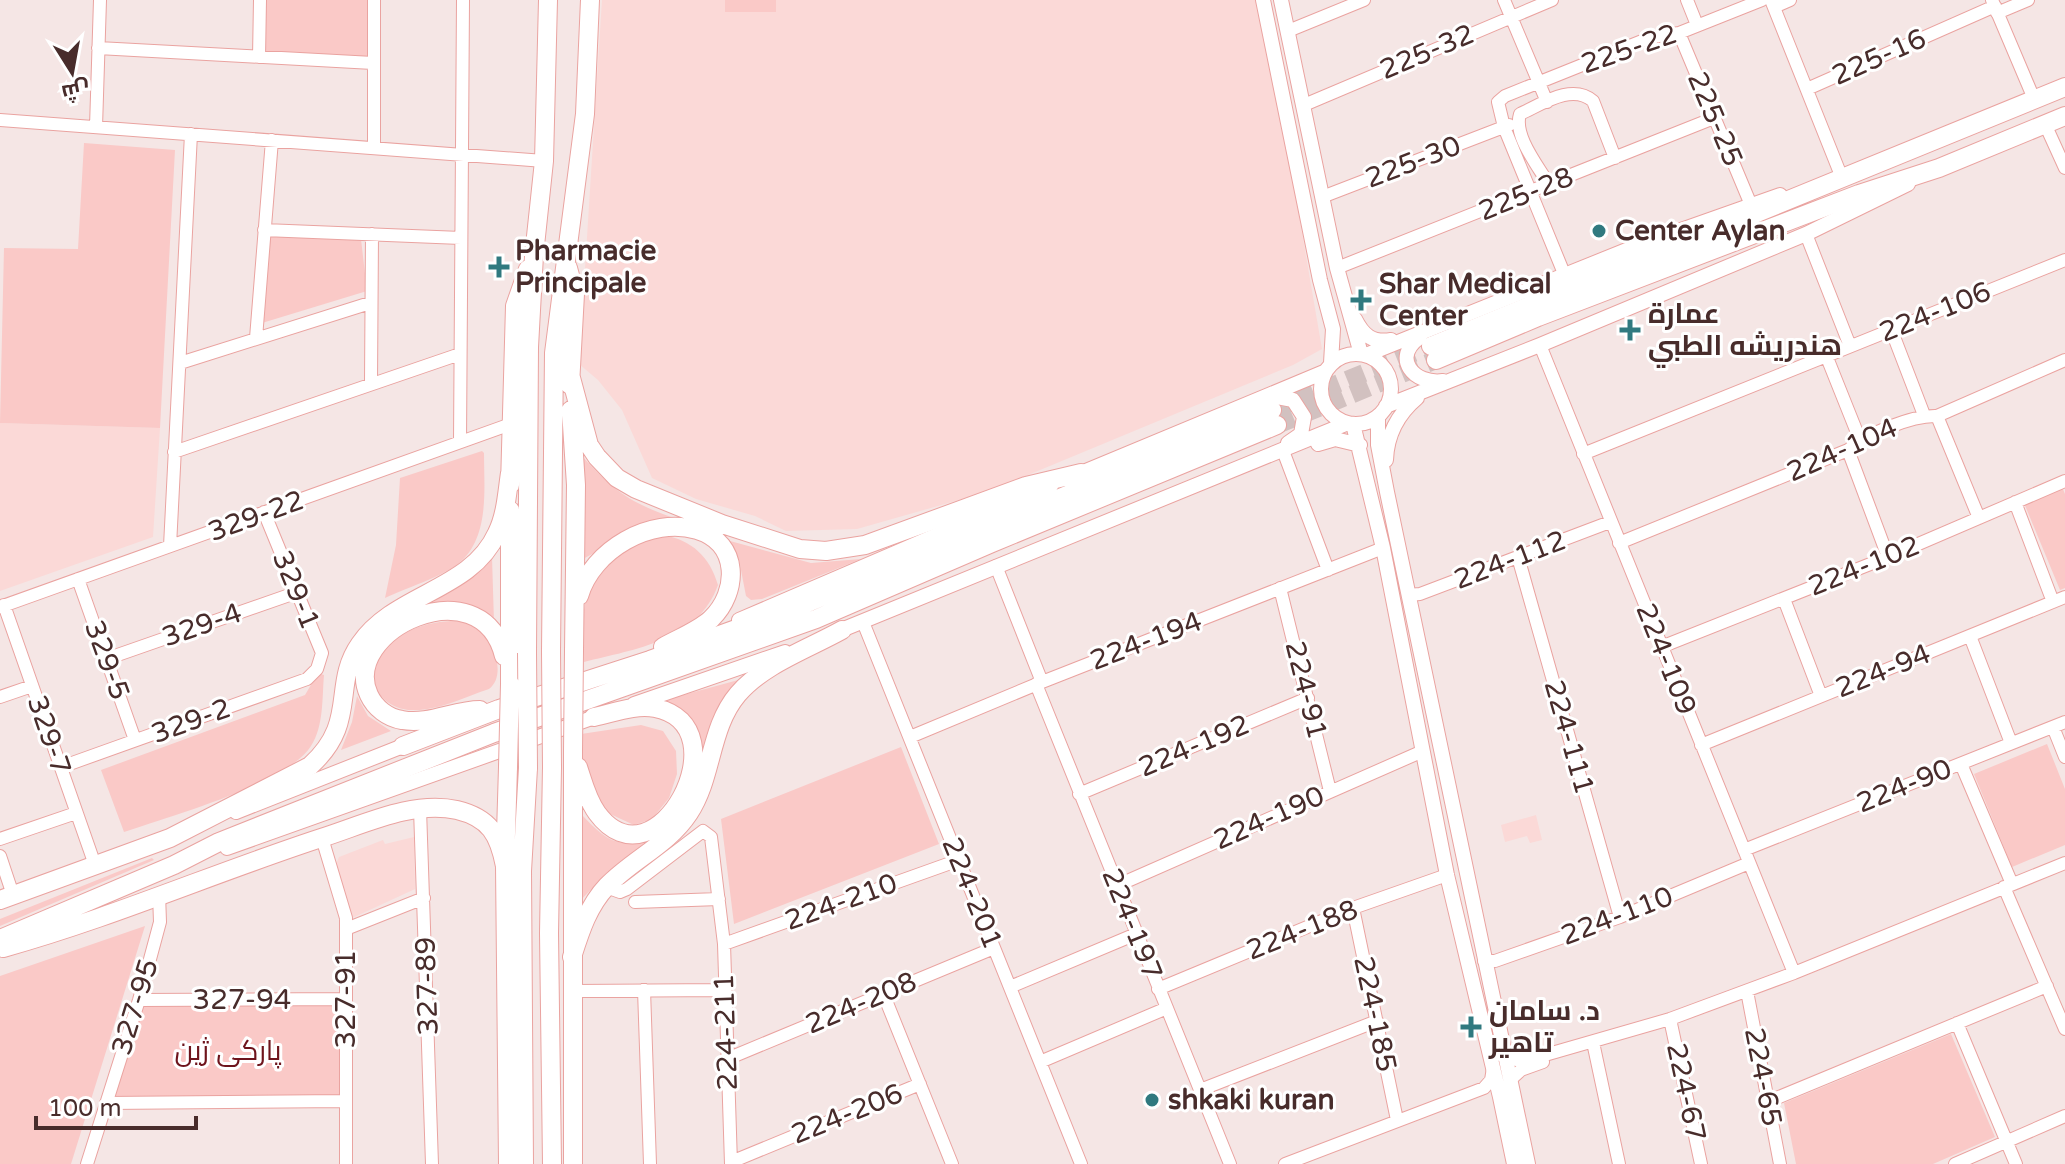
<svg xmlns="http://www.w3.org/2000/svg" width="2065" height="1164" viewBox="0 0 2065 1164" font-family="'Varela Round',Cairo,sans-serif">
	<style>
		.built { fill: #fbd9d7 }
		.green { fill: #fac9c7 }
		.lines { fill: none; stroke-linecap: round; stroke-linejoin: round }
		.highway-tunnel { stroke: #d2c1c0; stroke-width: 18; stroke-dasharray: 18 9; stroke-linecap: butt }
		.minor-casing { stroke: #eaa3a0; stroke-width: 14 }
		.major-casing { stroke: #eaa3a0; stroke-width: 16 }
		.highway-casing { stroke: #eaa3a0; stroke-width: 20 }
		.minor { stroke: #fff; stroke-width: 12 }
		.major { stroke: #fff; stroke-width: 14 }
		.highway { stroke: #fff; stroke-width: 18 }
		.highway-bridge-casing { stroke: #eaa3a0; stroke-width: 20; stroke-linecap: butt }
		.highway-bridge { stroke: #fff; stroke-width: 18 }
		.poi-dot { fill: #30797f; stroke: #fff; stroke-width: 3 }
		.labels { text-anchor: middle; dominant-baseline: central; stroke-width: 6; stroke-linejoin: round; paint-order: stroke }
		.street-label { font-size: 28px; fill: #482c2b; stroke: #fff }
		.poi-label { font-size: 28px; font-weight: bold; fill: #482c2b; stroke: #fff; text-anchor: start }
		.park-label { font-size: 28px; fill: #6e141c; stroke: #fff }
	</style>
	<rect width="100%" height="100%" fill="#f5e6e5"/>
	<path class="built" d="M602 0H1262L1322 349 1293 365 987 492 857 529 786 531 755 516 696 499 652 478 622 410 598 380 579 364Z
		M0 423 160 428 153 537 0 591Z
		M1536 815 1542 840 1530 843 1527 836 1505 842 1501 825Z
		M414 837 415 889 350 919 336 864 339 857 383 840 385 844Z"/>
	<path class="green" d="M266 0H371L370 60 266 54Z
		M725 0H776V12H725Z
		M84 143 175 150 160 428 0 423 4 248 78 249Z
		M268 233 361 239 367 291 262 323Z
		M482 451 484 453C484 490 490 538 458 564 443 576 404 589 385 598L396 545 400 478Z
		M583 457C617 495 635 505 683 521L632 532 583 559Z
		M2062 487 2065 494V588L2060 590 2024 503Z
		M663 535C692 540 710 557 718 585 698 641 635 649 584 662L583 616 587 592 611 556 640 540Z
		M719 538 811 563 861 559 762 599 751 600 746 596 740 565Z
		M492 557 494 622C472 601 453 602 425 607L465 582Z
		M456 621C464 622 474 625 481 630 495 642 506 677 489 689 465 697 438 711 412 710 384 710 361 681 380 655 397 631 427 621 456 621Z
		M318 673 324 675C322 698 324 726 311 746 289 783 167 817 124 832L101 770 305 695Z
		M742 679 706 751H702C693 723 688 713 661 701Z
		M357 696 368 716 391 731 341 750 352 722Z
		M641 725 663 731 676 751 677 774 669 798 652 819 634 825 608 813 596 797 582 766 581 734Z
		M2047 744 2065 789V845L2012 867 1974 774Z
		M901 747 939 844 734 924 721 819Z
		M582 815C605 839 616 849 649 839L653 842 607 873 579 902Z
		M152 858 154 860 0 926V919Z
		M145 926 71 1164H0V976Z
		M343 1003V1098L112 1100 143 1004Z
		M1951 1034 1995 1137 1933 1164H1796L1784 1103Z"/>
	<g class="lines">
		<path class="highway-tunnel" d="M1272 410 1431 346
			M1277 425 1436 360"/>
		<defs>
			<path id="minor" d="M1504 0 1547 102
				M1687 0 1697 25
				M1771 0 1842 178
				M1992 0 2034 99
				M1774 7 1790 0
				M1997 13 2028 0
				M1288 31 1364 0
				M1679 33 1751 205
				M98 48 373 63
				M259 57 260 0
				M1807 89 1995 6
				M1304 105 1552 0
				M0 120 544 161
				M2045 124 2065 168
				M96 127 100 0
				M374 148V0
				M1549 185C1539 167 1513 136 1520 114 1542 104 1572 83 1593 101L1615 158
				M1322 197 1509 125
				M264 230 461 238
				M1806 234 1850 346
				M1337 268 1714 118
				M1565 276 1504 127 1498 102 1505 96 1652 37 1679 33 1762 0
				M1891 329 1924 415
				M256 338 272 140
				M1540 345 1794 973
				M1826 355 1860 440
				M180 363 370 303
				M371 383 372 234
				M1937 416 1979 518
				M460 442 463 0
				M1848 450 1888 557
				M174 452 460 354
				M1583 454 2065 260
				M1285 456 1328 570
				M2015 502 2053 602
				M1619 543 1848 450C1867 434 1912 415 1937 416L2065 360
				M170 546 191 134
				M1518 557 1620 917
				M996 566 1042 682
				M78 579 135 740
				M1280 588 1330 791
				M1408 595 1420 594 1610 522
				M1784 599 1821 696
				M4 605 95 865
				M0 607 511 424
				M863 622 1081 1164
				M1970 636 2011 743
				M1661 647 1888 557 2065 481
				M106 659 298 592
				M1036 684 1230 1164
				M0 697 32 686
				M2053 727 2065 757
				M910 737 1042 682 1383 548
				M1701 745 2065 597
				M1961 764 2012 884
				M61 767 307 679 317 669 322 653 264 512
				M1079 794 1308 698
				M420 809 432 1164
				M322 838 346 918V1164
				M0 839 76 813
				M1744 850 2065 722
				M0 856 13 895
				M1116 886 1423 751
				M606 887 620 892 627 889 703 831 711 837 724 944 731 1164
				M2004 887 2065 1029
				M635 902 719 899
				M1353 908 1397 1120
				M346 929 424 898
				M724 944 959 860
				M1484 961H1495L1620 917 1749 863
				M1010 987 1136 934
				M1158 989 1353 908 1447 875
				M644 990 650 1164
				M574 991 725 990
				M1747 991 1780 1164
				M883 993 952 1164
				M139 1000 346 999
				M1670 1019 1701 1164
				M1957 1023 2016 1164
				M1594 1047 1619 1164
				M1504 1055 1516 1060 1538 1057 1670 1019 1794 973 2065 863
				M727 1059 994 948
				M1040 1062 1167 1008
				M1510 1080 1521 1070 1543 1062
				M1200 1090 1377 1021
				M1767 1102 2047 986
				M106 1103 346 1101
				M731 1162 920 1084
				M87 1164 139 1000 160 922 159 894
				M1285 1164 1484 1088 1491 1080 1493 1068
				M1955 1164 2065 1116"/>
			<path id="major" d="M1263 0 1320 280 1333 329 1331 363
				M1281 0 1337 268 1361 354
				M1355 319C1363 335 1372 343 1391 340
				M1420 337C1391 358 1414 385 1443 381
				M1321 389a35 35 0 1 1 70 0a35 35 0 1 1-70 0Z
				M1366 355 1644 243 1780 195
				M1272 396 1293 400 1304 417 1301 434 1288 443
				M1386 406 1540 345 1806 234 1908 184
				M1378 416V445L1387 492 1528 1164
				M1353 424 1383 548 1447 875 1500 1097 1514 1164
				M1318 444 1335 439 1360 445
				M1386 460C1387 435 1398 414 1417 398
				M1074 476 1324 372
				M739 620 1051 486
				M834 633 1348 423
				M634 704 785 652
				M236 812 403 746
				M227 848 603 714"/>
			<path id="highway" d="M568 268 575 294 570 385
				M1431 346 2065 87
				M1436 360 1538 317 1859 194 1939 168 2065 116
				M570 374 589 445 597 457 617 478 636 489 722 524 800 549 826 551 865 545 1026 486 1081 473
				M571 410 576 485 574 651
				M510 485 515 306 528 269
				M579 596C592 550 651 516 697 530 740 543 739 592 711 619 698 631 679 638 663 647
				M551 652 554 353 585 114 590 0
				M527 653 529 347 534 255 544 161 548 0
				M510 684V510
				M480 710C454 710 429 725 402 720 388 718 375 708 369 695 339 631 481 564 504 656
				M403 746 499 709 650 660 800 606 1272 410
				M573 751V1164
				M508 767 505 866 508 1164
				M552 767 549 933 552 1164
				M578 767C583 782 587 799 597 813 656 893 745 725 655 708 636 704 613 713 594 717
				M0 900 170 838 310 766C359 722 331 685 360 644 395 593 471 591 497 533 506 515 507 493 510 473
				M0 939 174 865 219 842 494 733 816 619 992 543 1277 425
				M3 948C111 918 214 873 321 838 363 825 412 800 457 810 490 818 499 835 505 866
				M572 957C580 932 588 906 607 886 633 859 668 845 689 813 713 777 709 728 738 694 764 664 808 649 842 630
				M524 1164 522 871 528 768"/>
		</defs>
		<use href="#minor" class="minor-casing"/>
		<use href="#major" class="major-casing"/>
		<use href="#highway" class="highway-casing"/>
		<use href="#minor" class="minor"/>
		<use href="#major" class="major"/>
		<use href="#highway" class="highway"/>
		<defs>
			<path id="highway-bridge" d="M551 652 552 767
				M527 653 528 768
				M573 751 574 651
				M508 767 510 684"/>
		</defs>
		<use href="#highway-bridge" class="highway-bridge-casing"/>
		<use href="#highway-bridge" class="highway-bridge"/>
	</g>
	<g class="poi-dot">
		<circle cx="1599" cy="231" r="8"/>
		<path d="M495 255h8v8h8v8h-8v8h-8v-8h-8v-8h8z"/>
		<path d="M1357 288h8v8h8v8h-8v8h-8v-8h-8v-8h8z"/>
		<path d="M1626 318h8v8h8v8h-8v8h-8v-8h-8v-8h8z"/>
		<path d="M1467 1015h8v8h8v8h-8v8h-8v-8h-8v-8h8z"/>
		<circle cx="1152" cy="1100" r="8"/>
	</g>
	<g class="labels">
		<g class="street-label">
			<text transform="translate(1629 49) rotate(-19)">225-22</text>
			<text transform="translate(1427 52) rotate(-23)">225-32</text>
			<text transform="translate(1879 57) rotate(-24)">225-16</text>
			<text transform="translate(1715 119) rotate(67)">225-25</text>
			<text transform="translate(1413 162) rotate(-21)">225-30</text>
			<text transform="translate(1526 194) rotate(-22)">225-28</text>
			<text transform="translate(1935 312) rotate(-22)">224-106</text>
			<text transform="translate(1842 450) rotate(-24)">224-104</text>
			<text transform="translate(256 516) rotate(-20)">329-22</text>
			<text transform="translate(1510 560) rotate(-21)">224-112</text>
			<text transform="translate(1864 566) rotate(-22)">224-102</text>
			<text transform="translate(296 590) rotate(68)">329-1</text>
			<text transform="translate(202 625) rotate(-19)">329-4</text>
			<text transform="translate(1146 641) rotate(-21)">224-194</text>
			<text transform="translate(1666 659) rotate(68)">224-109</text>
			<text transform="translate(107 660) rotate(70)">329-5</text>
			<text transform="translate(1883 671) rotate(-22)">224-94</text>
			<text transform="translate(1306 690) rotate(76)">224-91</text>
			<text transform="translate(191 721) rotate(-20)">329-2</text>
			<text transform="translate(49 735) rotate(71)">329-7</text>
			<text transform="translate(1569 737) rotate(74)">224-111</text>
			<text transform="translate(1194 746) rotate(-23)">224-192</text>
			<text transform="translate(1904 786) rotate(-22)">224-90</text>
			<text transform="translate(1269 818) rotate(-24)">224-190</text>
			<text transform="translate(972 893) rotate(68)">224-201</text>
			<text transform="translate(841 902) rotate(-20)">224-210</text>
			<text transform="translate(1617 916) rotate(-21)">224-110</text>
			<text transform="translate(1132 924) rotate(68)">224-197</text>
			<text transform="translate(1302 930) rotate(-22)">224-188</text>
			<text transform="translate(427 986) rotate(-92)">327-89</text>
			<text transform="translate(346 999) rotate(-90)">327-91</text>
			<text x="242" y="1000">327-94</text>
			<text transform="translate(861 1003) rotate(-23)">224-208</text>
			<text transform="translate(135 1007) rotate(-73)">327-95</text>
			<text transform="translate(1375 1014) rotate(78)">224-185</text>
			<text transform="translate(726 1032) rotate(-92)">224-211</text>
			<text transform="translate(1763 1077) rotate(79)">224-65</text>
			<text transform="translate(1686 1092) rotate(78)">224-67</text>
			<text transform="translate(847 1114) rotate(-22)">224-206</text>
		</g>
		<g class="poi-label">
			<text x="1615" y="231">Center Aylan</text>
			<text x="515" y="251">Pharmacie<tspan x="515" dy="32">Principale</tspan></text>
			<text x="1379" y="284">Shar Medical<tspan x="1379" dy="32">Center</tspan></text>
			<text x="1648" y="314">عمارة<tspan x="1648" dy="32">هندريشه الطبي</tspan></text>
			<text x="1489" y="1011">د. سامان<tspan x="1489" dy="32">تاهیر</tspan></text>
			<text x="1168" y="1100">shkaki kuran</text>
		</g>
		<g class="park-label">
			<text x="228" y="1051">پارکی ژین</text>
		</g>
	</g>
	<g transform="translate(72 72) rotate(169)" stroke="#ffffff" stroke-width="6" paint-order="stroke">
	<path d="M0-6L14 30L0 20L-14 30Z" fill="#482c2b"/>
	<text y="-12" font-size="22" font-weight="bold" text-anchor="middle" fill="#482c2b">ش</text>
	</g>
	<path d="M36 1116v12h160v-12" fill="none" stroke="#482c2b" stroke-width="4"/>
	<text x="48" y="1116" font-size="24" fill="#482c2b" stroke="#ffffff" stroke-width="6" paint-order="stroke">100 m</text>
</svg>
